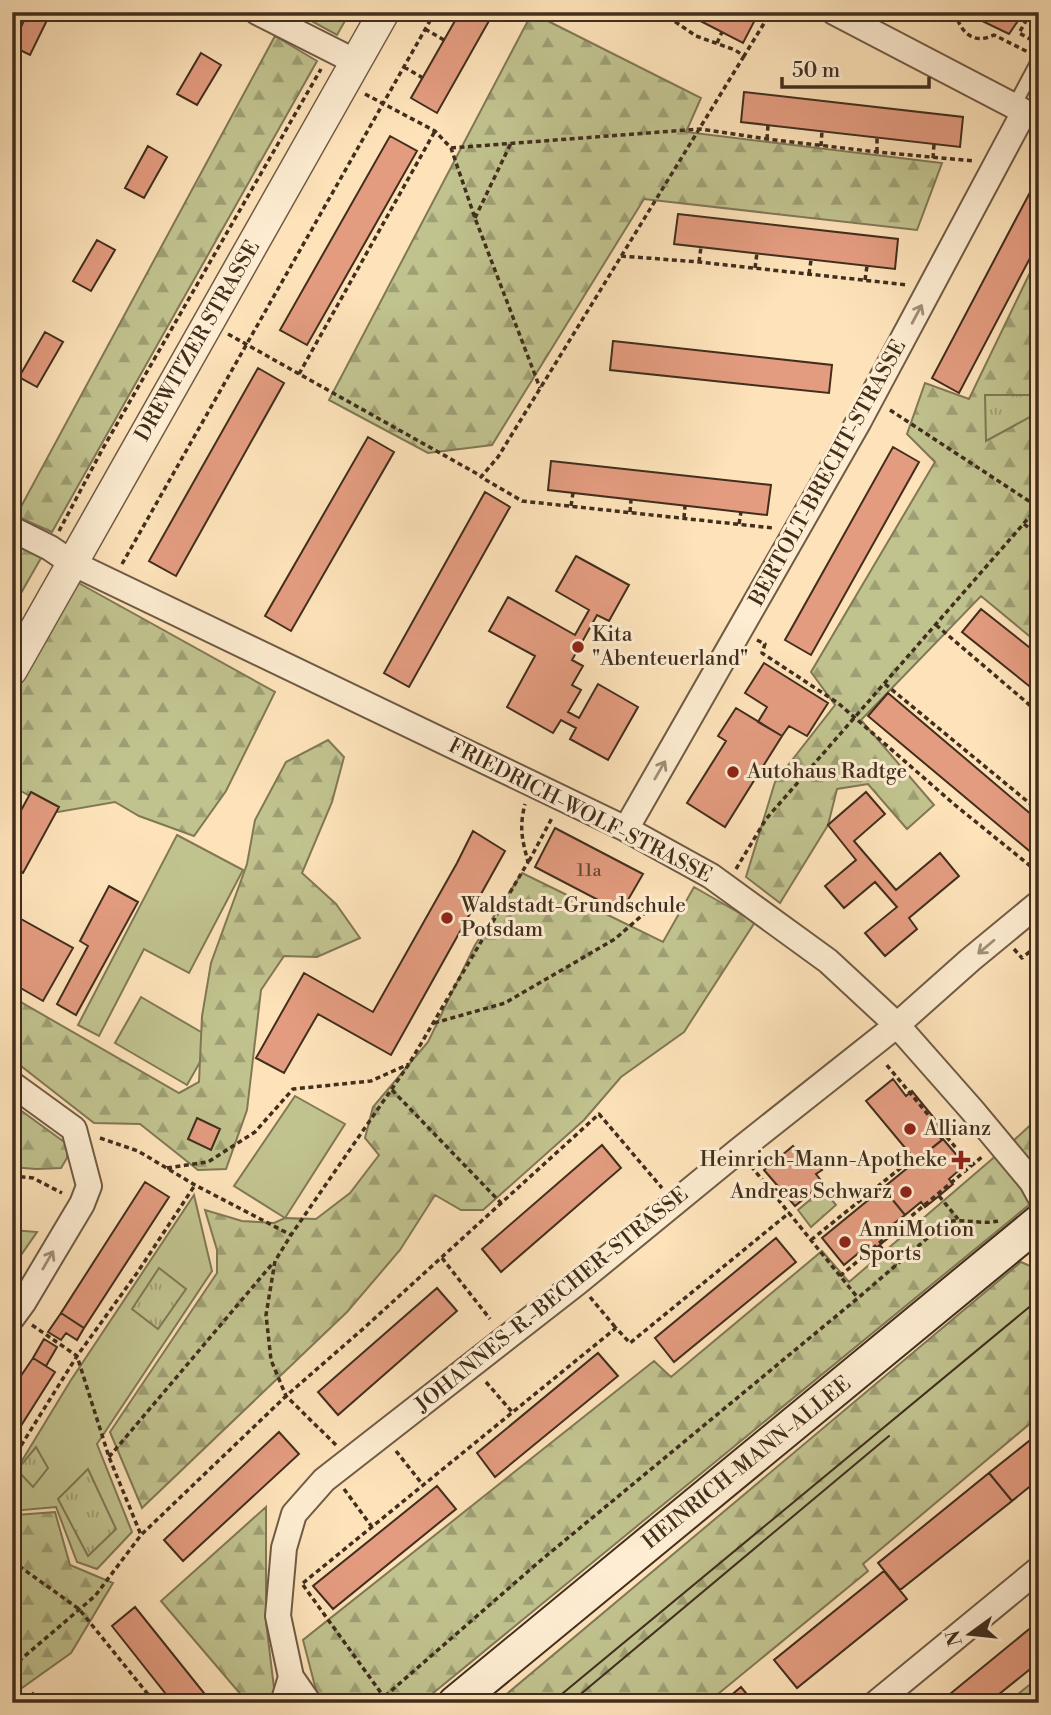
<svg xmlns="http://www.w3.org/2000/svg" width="1051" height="1715" viewBox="0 0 1051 1715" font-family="'Libre Bodoni',serif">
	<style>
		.green { fill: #c1c38f; stroke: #817856; stroke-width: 2 }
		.forest { fill: url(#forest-firs); stroke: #817856; stroke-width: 2 }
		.park { fill: url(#park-tufts); stroke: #817856; stroke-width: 2 }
		.building { fill: #e49c80; stroke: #412e1d; stroke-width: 2 }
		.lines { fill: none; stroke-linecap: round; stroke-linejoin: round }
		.service-casing { stroke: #705b44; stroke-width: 16 }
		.minor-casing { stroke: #705b44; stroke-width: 28 }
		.tertiary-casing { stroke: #705b44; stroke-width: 33 }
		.secondary-casing { stroke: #412e1d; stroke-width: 37 }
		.path { stroke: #412e1d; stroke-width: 3.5; stroke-dasharray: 5 3.5; stroke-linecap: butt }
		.service { stroke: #feedd2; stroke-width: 12 }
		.minor { stroke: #feedd2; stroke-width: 24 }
		.tertiary { stroke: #feedd2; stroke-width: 30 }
		.secondary { stroke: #feedd2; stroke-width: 33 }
		.tram { stroke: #412e1d; stroke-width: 2 }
		.oneway { stroke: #a08e78 }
		.poi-dot { fill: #8f2418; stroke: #feedd2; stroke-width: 2.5 }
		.labels { text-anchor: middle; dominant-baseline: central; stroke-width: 6; stroke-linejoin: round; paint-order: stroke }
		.number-label { font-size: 18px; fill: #6a4a36 }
		.street-label { font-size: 21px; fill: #412e1d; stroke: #feedd2 }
		.poi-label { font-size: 21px; fill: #412e1d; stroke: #feedd2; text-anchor: start }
	</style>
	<defs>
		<pattern id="forest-firs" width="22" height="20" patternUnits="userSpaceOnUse" patternTransform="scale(1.75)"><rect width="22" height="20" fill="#c1c38f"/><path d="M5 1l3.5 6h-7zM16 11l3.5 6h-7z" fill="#9e9f74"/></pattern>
		<pattern id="park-tufts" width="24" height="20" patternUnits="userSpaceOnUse" patternTransform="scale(1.75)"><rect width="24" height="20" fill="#c1c38f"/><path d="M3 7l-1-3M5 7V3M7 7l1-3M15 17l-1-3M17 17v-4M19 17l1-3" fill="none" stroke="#9e9f74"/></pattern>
	</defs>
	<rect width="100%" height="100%" fill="#fee3ba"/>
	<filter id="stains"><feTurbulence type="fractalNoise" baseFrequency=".00286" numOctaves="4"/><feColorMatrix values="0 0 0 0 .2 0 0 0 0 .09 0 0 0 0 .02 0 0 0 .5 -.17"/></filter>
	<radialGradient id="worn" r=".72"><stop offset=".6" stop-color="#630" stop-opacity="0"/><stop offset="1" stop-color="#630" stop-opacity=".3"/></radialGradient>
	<path class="green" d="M295 12H350L337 35Z
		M177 835 243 870 189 973 144 949 99 1036 78 1025Z
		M141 997 213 1039 187 1085 115 1043Z
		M295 1096 345 1124 285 1218 234 1186Z
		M194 1195 212 1271 97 1444 132 1532 97 1569 77 1562 56 1507 12 1511V1477L71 1380Z"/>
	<path class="forest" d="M532 13 701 98 686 132 942 163 917 230 644 199 492 445 428 453 329 400Z
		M275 36 317 61 52 532 16 516Z
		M1039 254V518L1035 525 1039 529V644L981 596 861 720 934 805 907 829 868 784 837 789 828 825 780 903 746 877 775 782 835 705 811 672 935 462 907 434 925 383 969 399Z
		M12 539 45 551 12 609Z
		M75 581 275 692 226 791 194 836 139 816 115 802 58 812 12 786V699Z
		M328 740 344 757 332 802 302 873 336 904 360 938 317 957 284 956 261 990 247 1110 226 1169 198 1170 140 1124 94 1123 12 1059V997L179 1093 199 1082 202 1016 211 963 247 864 255 820 286 762Z
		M522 873 663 942 694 887 755 922 684 1032 621 1077 584 1120 483 1210H461L435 1195 400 1250 347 1312 142 1508 110 1432 217 1273V1250L205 1210 242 1221 274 1223 285 1218 316 1219 350 1193 379 1155 365 1138 373 1107 428 1042 475 945Z
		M12 1104 67 1144V1158L61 1168 36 1169 12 1167Z
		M1039 1117V1172L1012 1142Z
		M998 1154 1035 1200 421 1703H328L317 1694 303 1640 654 1361 671 1377 822 1251 849 1282Z
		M12 1230 37 1232 12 1268Z
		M1021 1262 1039 1270V1416L863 1564 868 1571 707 1703H496Z
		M266 1507V1622L274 1688 271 1703H248L161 1601Z
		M55 1512 70 1565 113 1583 71 1653 12 1695V1520L16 1515Z
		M1039 1677V1703H1007Z"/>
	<path class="park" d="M985 395H1039V412L986 441Z
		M823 1189 836 1205 811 1227 798 1210Z
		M159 1268 186 1289 158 1329 132 1309Z
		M36 1447 48 1468 33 1487 17 1470Z
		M88 1469 116 1529 88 1556 58 1499Z"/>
	<path class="building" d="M28 12H51L30 55 12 46Z
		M460 12H494L437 113 411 98Z
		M683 12H749L757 16 743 43Z
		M975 12H1024L1009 34 978 19Z
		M201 53 221 65 197 105 177 94Z
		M744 92 963 117 960 147 741 122Z
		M390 136 417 151 307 345 280 330Z
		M148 146 167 157 144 198 125 188Z
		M1037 179 1039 180V241L959 393 932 378Z
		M678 214 898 239 895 269 674 244Z
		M97 240 115 250 91 291 73 281Z
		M45 332 63 342 37 387 19 377Z
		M613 341 832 365 829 393 610 370Z
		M258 368 284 383 176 576 149 561Z
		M368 437 394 452 291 631 265 616Z
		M893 447 919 462 811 655 785 640Z
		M551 461 771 485 767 515 548 490Z
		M485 492 510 507 409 687 384 673Z
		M576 556 629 585 609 621 597 615 572 660 583 666 572 685 581 690 568 712 579 718 598 684 638 707 608 760 570 739 576 728 561 720 553 733 507 707 535 656 489 631 508 597 575 635 589 610 556 591Z
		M981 609 1039 655V694L962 632Z
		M764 663 828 703 807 736 789 726 782 736 758 722 767 707 745 693Z
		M888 693 1039 821V859L868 716Z
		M736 708 782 736 725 827 687 803 726 741 718 736Z
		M31 792 59 807 23 873 12 867V827Z
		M866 792 885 814 854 841 896 890 940 853 959 876 909 918 917 929 885 956 865 933 897 907 875 882 844 908 825 886 856 860 828 825Z
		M555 828 643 874 621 912 535 867Z
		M473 831 505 851 391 1055 318 1014 284 1073 256 1058 304 973 373 1012 457 863Z
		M109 886 138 902 76 1015 57 1004 88 946 80 941Z
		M12 914 73 948 43 1001 12 983Z
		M893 1079 906 1096 912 1091 935 1119 929 1124 942 1140 916 1161 866 1101Z
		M197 1118 220 1129 211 1150 188 1139Z
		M943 1139 965 1165 949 1179 953 1184 939 1196 925 1207 921 1202 905 1215 883 1188Z
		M602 1145 621 1168 501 1272 482 1249Z
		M793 1146 800 1155 806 1150 822 1170 816 1174 823 1183 795 1206 764 1170Z
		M145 1182 169 1197 84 1328 61 1313Z
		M12 1187H20L19 1216H12Z
		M883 1188 905 1215 888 1228 893 1234 865 1257 861 1251 844 1265 822 1238Z
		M776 1238 796 1262 674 1362 655 1338Z
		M437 1288 457 1311 338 1415 318 1392Z
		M61 1313 84 1328 77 1340 66 1333 61 1340 48 1332Z
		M44 1339 57 1347 46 1366 33 1358Z
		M598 1353 618 1376 495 1477 477 1453Z
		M33 1358 55 1372 12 1440V1389Z
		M279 1432 299 1454 183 1561 164 1540Z
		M1039 1433V1479L1012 1501 989 1473Z
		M989 1473 1012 1501 900 1590 878 1563Z
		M437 1486 456 1509 333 1609 313 1586Z
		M884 1571 907 1599 797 1688 774 1660Z
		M135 1607 212 1703H173L112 1626Z
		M1039 1621V1662L988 1703H939Z
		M741 1687 754 1703H722Z
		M33 1693 41 1703H21Z"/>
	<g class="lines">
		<defs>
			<path id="service" d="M1014 106 1039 59"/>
			<path id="minor" d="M257 12 356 62
				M834 12 1014 106 1039 120
				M12 529 50 548 72 563 626 829 711 876 828 961 897 1025 972 1110 1032 1182 1039 1195
				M626 829 859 421 1024 112
				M12 1084 74 1129 89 1186 82 1204 23 1303 12 1318
				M291 1677 309 1703
				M283 1703 291 1677 278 1616 284 1548 294 1514 324 1480 578 1282 738 1151 897 1025 970 960 1039 903
				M876 1703 1039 1569"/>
			<path id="tertiary" d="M12 670 384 12"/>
			<path id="secondary" d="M455 1703 1039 1222"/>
		</defs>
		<use href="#service" class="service-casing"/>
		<use href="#minor" class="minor-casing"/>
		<use href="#tertiary" class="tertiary-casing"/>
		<use href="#secondary" class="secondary-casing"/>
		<path class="path" d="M661 12 696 36 735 50 744 56 771 12
			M955 12C961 33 973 45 994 35L1028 52
			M1031 12 1019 33 1037 43
			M675 21 679 12
			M425 29 444 40
			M717 43 722 32
			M744 56 498 457 481 477 522 501 773 528
			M404 67 423 78
			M365 94 435 131 451 148 475 218 540 388
			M767 139 768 125
			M821 146 822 131
			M451 148 700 129 767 139 877 152 974 161
			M877 152V138
			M933 158 934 144
			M475 218 511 143
			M621 256 699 262 908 285
			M699 262 701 247
			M755 268 757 253
			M809 274 811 260
			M865 280 867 266
			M228 334 481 476
			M299 374 435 131
			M890 410 1038 507
			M571 506 573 493
			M630 512 631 500
			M684 518 685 506
			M739 524 741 512
			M1024 524 1039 536
			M59 531 102 450 321 69
			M122 564 435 12
			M936 625 1039 713
			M757 640 765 644 762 653 838 703 955 805 1039 873
			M885 684 1039 811
			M529 861 552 818
			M736 869 766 819 1039 506
			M1014 949 1022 958 1039 944
			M434 1023 505 1003 615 939 655 904
			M392 1090 501 1203
			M939 1136 956 1123
			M100 1138 138 1151 195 1185 291 1235
			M751 1166 789 1213
			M971 1166 983 1156
			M167 1168 208 1162 255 1132 293 1089 371 1081 409 1064
			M12 1176 33 1178 62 1193
			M939 1196 958 1219
			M811 1240 913 1158
			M879 1245 896 1266
			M442 1258 490 1319
			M840 1276 971 1166 885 1063
			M590 1297 616 1328
			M32 1325 77 1356 109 1457 141 1535
			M486 1382 512 1412
			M336 1445 286 1396 271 1360 266 1315 275 1261 291 1235 409 1064 528 862C522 839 519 828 525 804
			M396 1451 423 1485
			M109 1457 273 1263
			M12 1460 77 1356 137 1273 195 1185
			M344 1489 372 1527
			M12 1561 79 1609 155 1703
			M303 1583 616 1328 630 1343 789 1213 858 1298
			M303 1585 384 1697
			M12 1667 95 1596 141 1535 286 1396 364 1328 599 1114 662 1188
			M380 1703 384 1697 540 1561 858 1298 946 1222C963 1218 981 1225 998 1221"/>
		<use href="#service" class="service"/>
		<use href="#minor" class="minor"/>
		<use href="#tertiary" class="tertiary"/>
		<use href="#secondary" class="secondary"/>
		<path class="tram" d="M551 1703 1039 1299
			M570 1703 889 1436"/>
	</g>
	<defs><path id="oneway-shaft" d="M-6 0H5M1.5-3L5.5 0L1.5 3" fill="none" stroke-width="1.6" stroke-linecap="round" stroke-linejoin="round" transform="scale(1.75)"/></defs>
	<g class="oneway">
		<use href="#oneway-shaft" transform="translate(917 314) rotate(-62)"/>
		<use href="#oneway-shaft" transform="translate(660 770) rotate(-60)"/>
		<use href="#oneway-shaft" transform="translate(986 947) rotate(140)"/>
		<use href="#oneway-shaft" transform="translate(48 1260) rotate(-60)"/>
	</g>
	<g class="poi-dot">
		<circle cx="578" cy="647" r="7"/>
		<circle cx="733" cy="772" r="7"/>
		<circle cx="447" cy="918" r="7"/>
		<circle cx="910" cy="1129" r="7"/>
		<path d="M957.5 1149.5h7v7h7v7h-7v7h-7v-7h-7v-7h7z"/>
		<circle cx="906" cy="1192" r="7"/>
		<circle cx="845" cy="1242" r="7"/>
	</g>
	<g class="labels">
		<g class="number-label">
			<text x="589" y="870">11a</text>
		</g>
		<g class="street-label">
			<text transform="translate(198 341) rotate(-60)">DREWITZER STRASSE</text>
			<text transform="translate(828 473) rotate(-61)">BERTOLT-BRECHT-STRASSE</text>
			<text transform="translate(580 811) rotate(27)">FRIEDRICH-WOLF-STRASSE</text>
			<text transform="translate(552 1300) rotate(-39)">JOHANNES-R.-BECHER-STRASSE</text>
			<text transform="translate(747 1463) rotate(-39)">HEINRICH-MANN-ALLEE</text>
		</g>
		<g class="poi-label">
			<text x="592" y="635">Kita<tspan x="592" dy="24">"Abenteuerland"</tspan></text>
			<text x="747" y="772">Autohaus Radtge</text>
			<text x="461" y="906">Waldstadt-Grundschule<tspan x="461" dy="24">Potsdam</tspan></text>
			<text x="924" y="1129">Allianz</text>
			<text x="947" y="1160" text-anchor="end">Heinrich-Mann-Apotheke</text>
			<text x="892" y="1192" text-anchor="end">Andreas Schwarz</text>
			<text x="859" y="1230">AnniMotion<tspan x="859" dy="24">Sports</tspan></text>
		</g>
	</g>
	<rect width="1051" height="1715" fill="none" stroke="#fee3ba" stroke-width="42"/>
	<rect x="14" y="14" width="1023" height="1687" fill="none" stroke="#412e1d" stroke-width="3.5"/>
	<rect x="21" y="21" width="1009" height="1673" fill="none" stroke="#412e1d" stroke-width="2"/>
	<g transform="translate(970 1634) rotate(255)" stroke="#feedd2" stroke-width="5" paint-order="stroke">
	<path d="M0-5L12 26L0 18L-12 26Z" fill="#412e1d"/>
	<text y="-10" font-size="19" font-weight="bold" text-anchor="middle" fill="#412e1d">N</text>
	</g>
	<path d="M782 77v10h147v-10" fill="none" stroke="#412e1d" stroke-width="3.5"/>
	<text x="792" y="77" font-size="21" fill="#412e1d" stroke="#feedd2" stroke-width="5" paint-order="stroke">50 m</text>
	<rect width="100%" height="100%" filter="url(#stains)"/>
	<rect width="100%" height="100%" fill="url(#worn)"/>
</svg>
